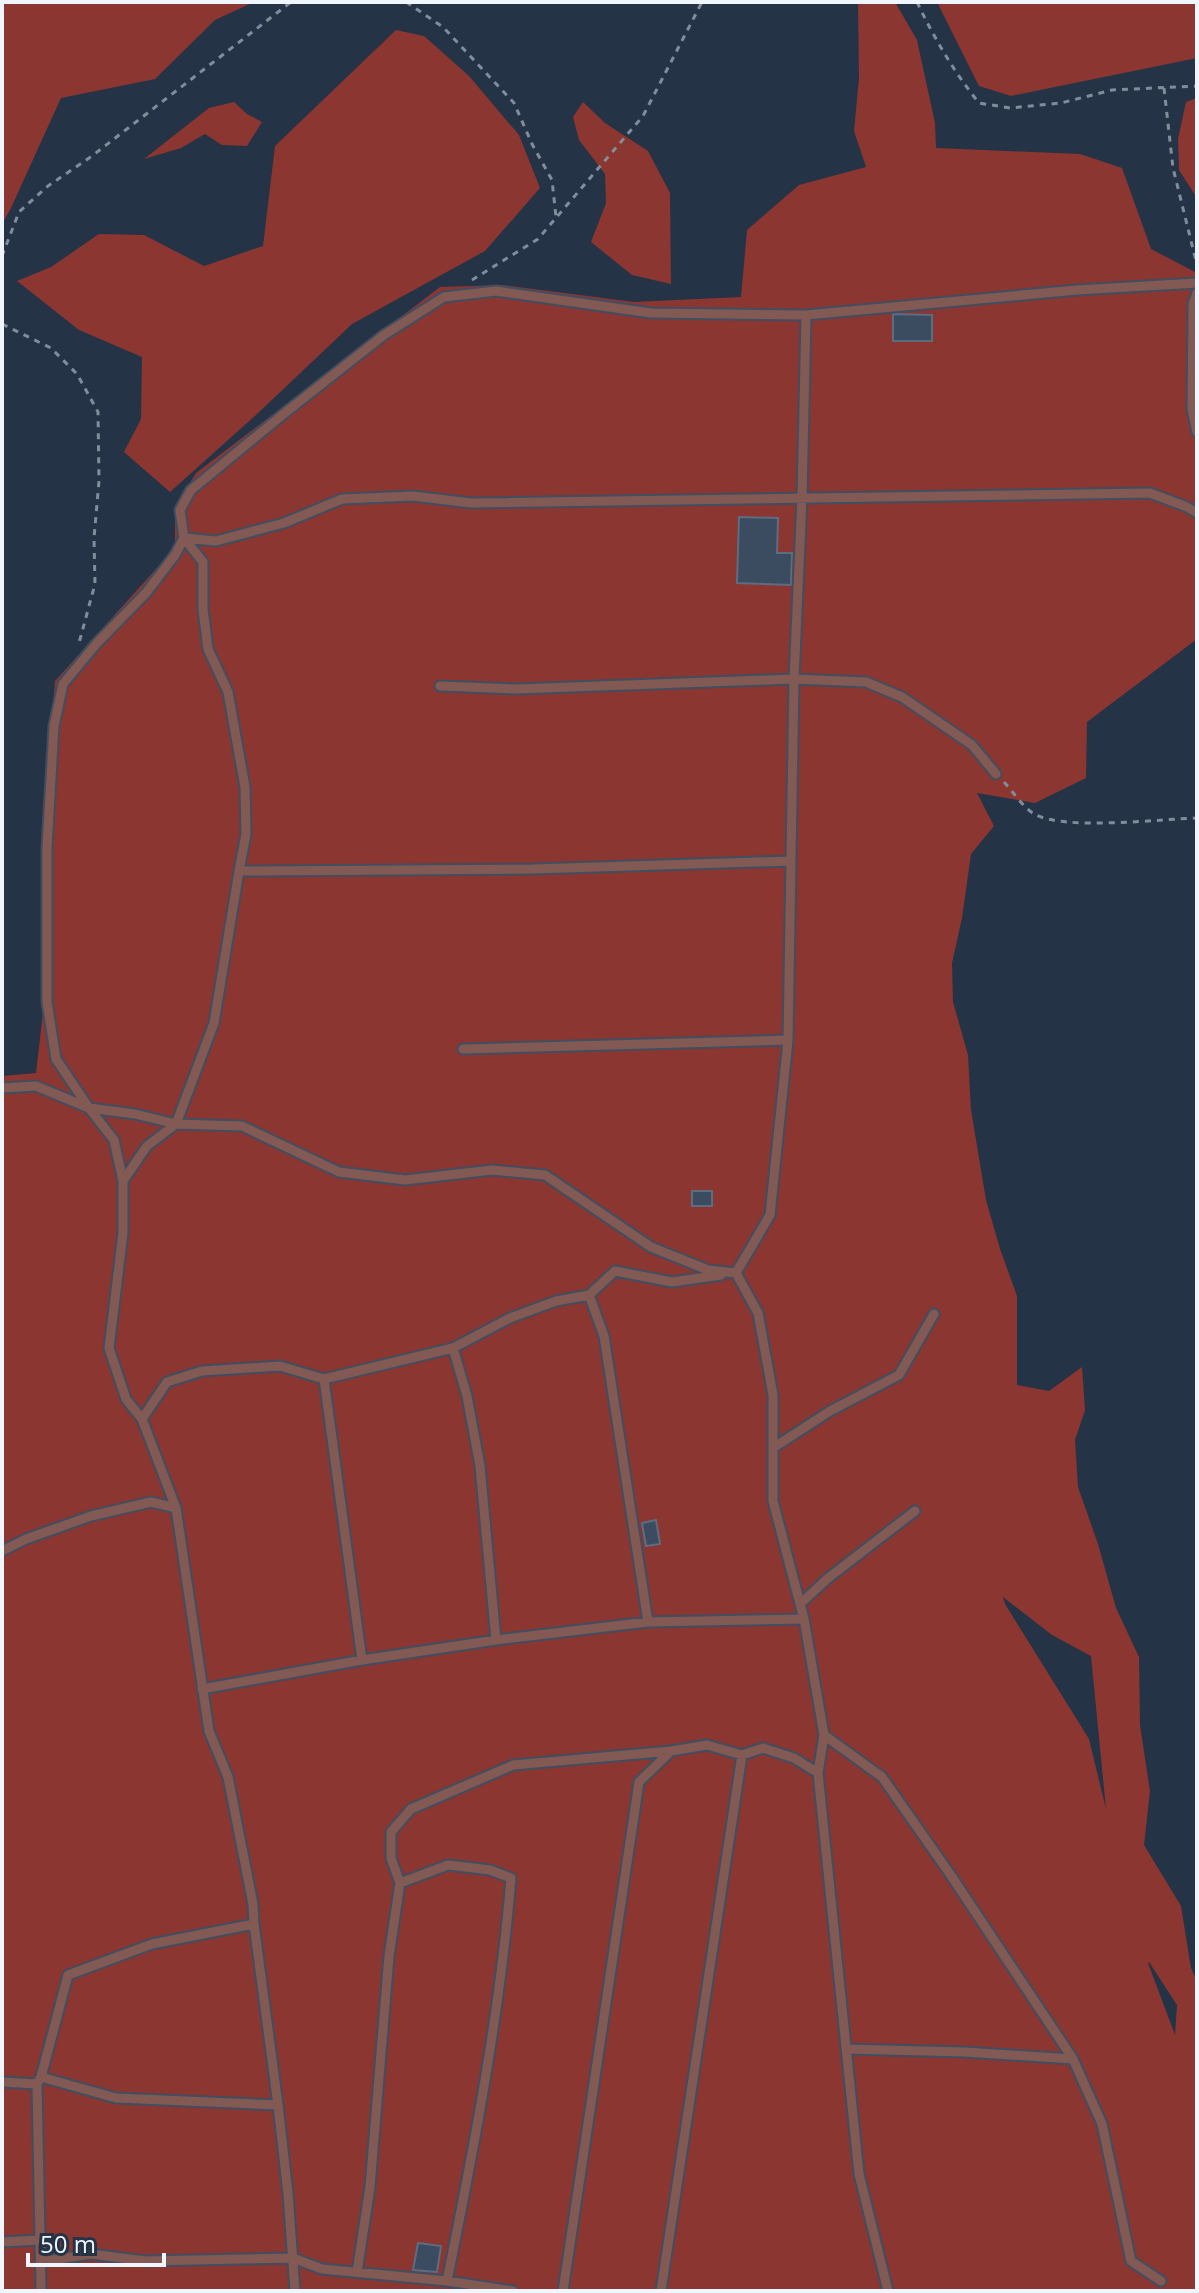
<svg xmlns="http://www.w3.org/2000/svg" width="1199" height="2293" viewBox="0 0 1199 2293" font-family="'Open Sans',sans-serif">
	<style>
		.green { fill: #8c3631; fill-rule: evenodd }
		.building { fill: #3b4c60; stroke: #5c6d82; stroke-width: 2 }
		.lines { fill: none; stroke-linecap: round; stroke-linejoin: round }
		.lane-casing { stroke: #414e60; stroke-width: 13 }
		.path { stroke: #828d9b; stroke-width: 3; stroke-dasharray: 6 6; stroke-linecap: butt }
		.lane { stroke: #835954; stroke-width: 9 }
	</style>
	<rect width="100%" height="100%" fill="#243346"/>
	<path class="green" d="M2 2H254L215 20 155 79 61 98 11 208 2 224Z
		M858 2H895L917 40 935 123 936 148 1080 154 1122 168 1151 249 1197 273V639L1087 722 1086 778 1035 803 977 793 994 826 971 854 962 918 952 963 953 1002 968 1055 971 1110 986 1200 1000 1249 1017 1296V1385L1049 1391 1082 1367 1085 1410 1075 1440 1078 1487 1098 1544 1116 1608 1139 1657 1140 1725 1150 1791 1144 1845 1181 1906 1191 1968 1197 1981V2291H2V1076L36 1073 44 1004 42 837 55 681 175 548V507L196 473 440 287 503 285 634 302 741 297 747 230 799 185 866 167 854 131 859 78ZM1003 1597 1052 1635 1091 1656 1106 1809 1089 1739 1005 1604ZM1149 1962 1177 2005 1175 2035 1148 1963Z
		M937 2H1197V58L1011 96 979 86Z
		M396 30 424 36 469 76 519 135 540 188 485 251 352 324 256 415 170 492 124 452 141 419 142 357 79 330 17 281 51 267 99 234 144 235 204 266 263 246 275 146Z
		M1197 98V198L1179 170 1178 139 1186 102Z
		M234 102 247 114 262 122 247 146 222 145 205 134 181 148 144 159 209 108Z
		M583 102 605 123 648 151 670 193 671 284 632 275 591 242 606 203 605 174 579 140 573 117Z"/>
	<path class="building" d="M893 314 932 315V341H893Z
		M739 517 778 518 777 553H792L791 585 737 583Z
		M692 1191H712V1206H692Z
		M656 1520 660 1544 646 1546 642 1523Z
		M418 2243 441 2246 437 2272 413 2270Z"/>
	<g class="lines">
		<defs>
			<path id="lane" d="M1197 283 1077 290 806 315 651 313 496 291 444 297 384 335 286 412 191 490 180 510 184 538 216 541 284 523 342 499 413 496 471 503 1150 493 1187 507 1197 513
				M1197 293 1193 304 1192 409 1197 432
				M806 315 802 498 794 679 788 1040 770 1215 736 1273 758 1313 773 1395V1501L804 1619 824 1735 818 1773 859 2174 888 2291
				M440 686 517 689 794 679 866 682 902 697 972 745 996 774
				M463 1049 788 1040
				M2 1088 36 1086 89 1108 114 1140 123 1181V1233L109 1348 126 1399 142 1419 176 1508 209 1731 228 1777 253 1904 254 1924 278 2105 288 2194 295 2291
				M123 1181 147 1146 176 1124 135 1114 89 1108 56 1059 47 1002V848L54 726 63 684 97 643 146 593 175 555 184 538 203 562V609L208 649 228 692 245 787 246 834 239 871
				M736 1273 708 1270 651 1247 545 1175 492 1170 405 1180 339 1172 242 1126 176 1124 214 1023 239 871 533 869 791 861
				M589 1295 615 1271 672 1282 721 1275
				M453 1348 510 1318 556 1301 589 1295 604 1336 648 1622
				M324 1379 453 1348 467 1396 480 1466 496 1640
				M142 1419 167 1382 202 1371 280 1366 324 1379 362 1660
				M773 1448 830 1411 899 1375 934 1314
				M2 1551 26 1539 91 1516 151 1502 176 1508
				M800 1604 827 1579 915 1511
				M202 1689 362 1660 496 1640 648 1622 804 1619
				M824 1735 882 1777 950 1874 1073 2059 1102 2124 1131 2261 1161 2281
				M400 1883 448 1865 490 1870 511 1878C500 2013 474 2148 447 2281
				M846 2049 965 2052 1073 2059
				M41 2077 116 2098 278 2105
				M2 2082 37 2084
				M2 2242 40 2240
				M40 2262 91 2254 145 2261 293 2258 322 2269 447 2281 513 2291
				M357 2272 370 2187 389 1956 400 1883 391 1858V1832L411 1809 513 1765 671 1751
				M41 2291 37 2084 41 2077 68 1975 152 1944 254 1924
				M563 2291 639 1782 671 1751 707 1745 742 1755 763 1748 794 1758 818 1773
				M661 2291 742 1755"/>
		</defs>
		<use href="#lane" class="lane-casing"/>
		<path class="path" d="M406 2 443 27 514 103 532 144 552 180 556 217
			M917 2C934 38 954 72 979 103L1010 108 1061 103 1112 90 1197 86
			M1164 88 1173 168 1197 265
			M2 256 19 212 48 186 92 156 291 2
			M472 280 538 239 643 116 702 2
			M2 324 51 348 77 374 98 412 99 481 94 538 95 584 79 643
			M1004 782C1013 792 1023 807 1034 814 1064 831 1160 819 1197 818"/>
		<use href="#lane" class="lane"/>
	</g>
	<rect width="1199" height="2293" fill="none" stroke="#f0f6fd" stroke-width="8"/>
	<path d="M28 2253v12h136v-12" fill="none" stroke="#f0f6fd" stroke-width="4"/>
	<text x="40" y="2253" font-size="24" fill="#f0f6fd" stroke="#243346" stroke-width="6" paint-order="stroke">50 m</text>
</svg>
